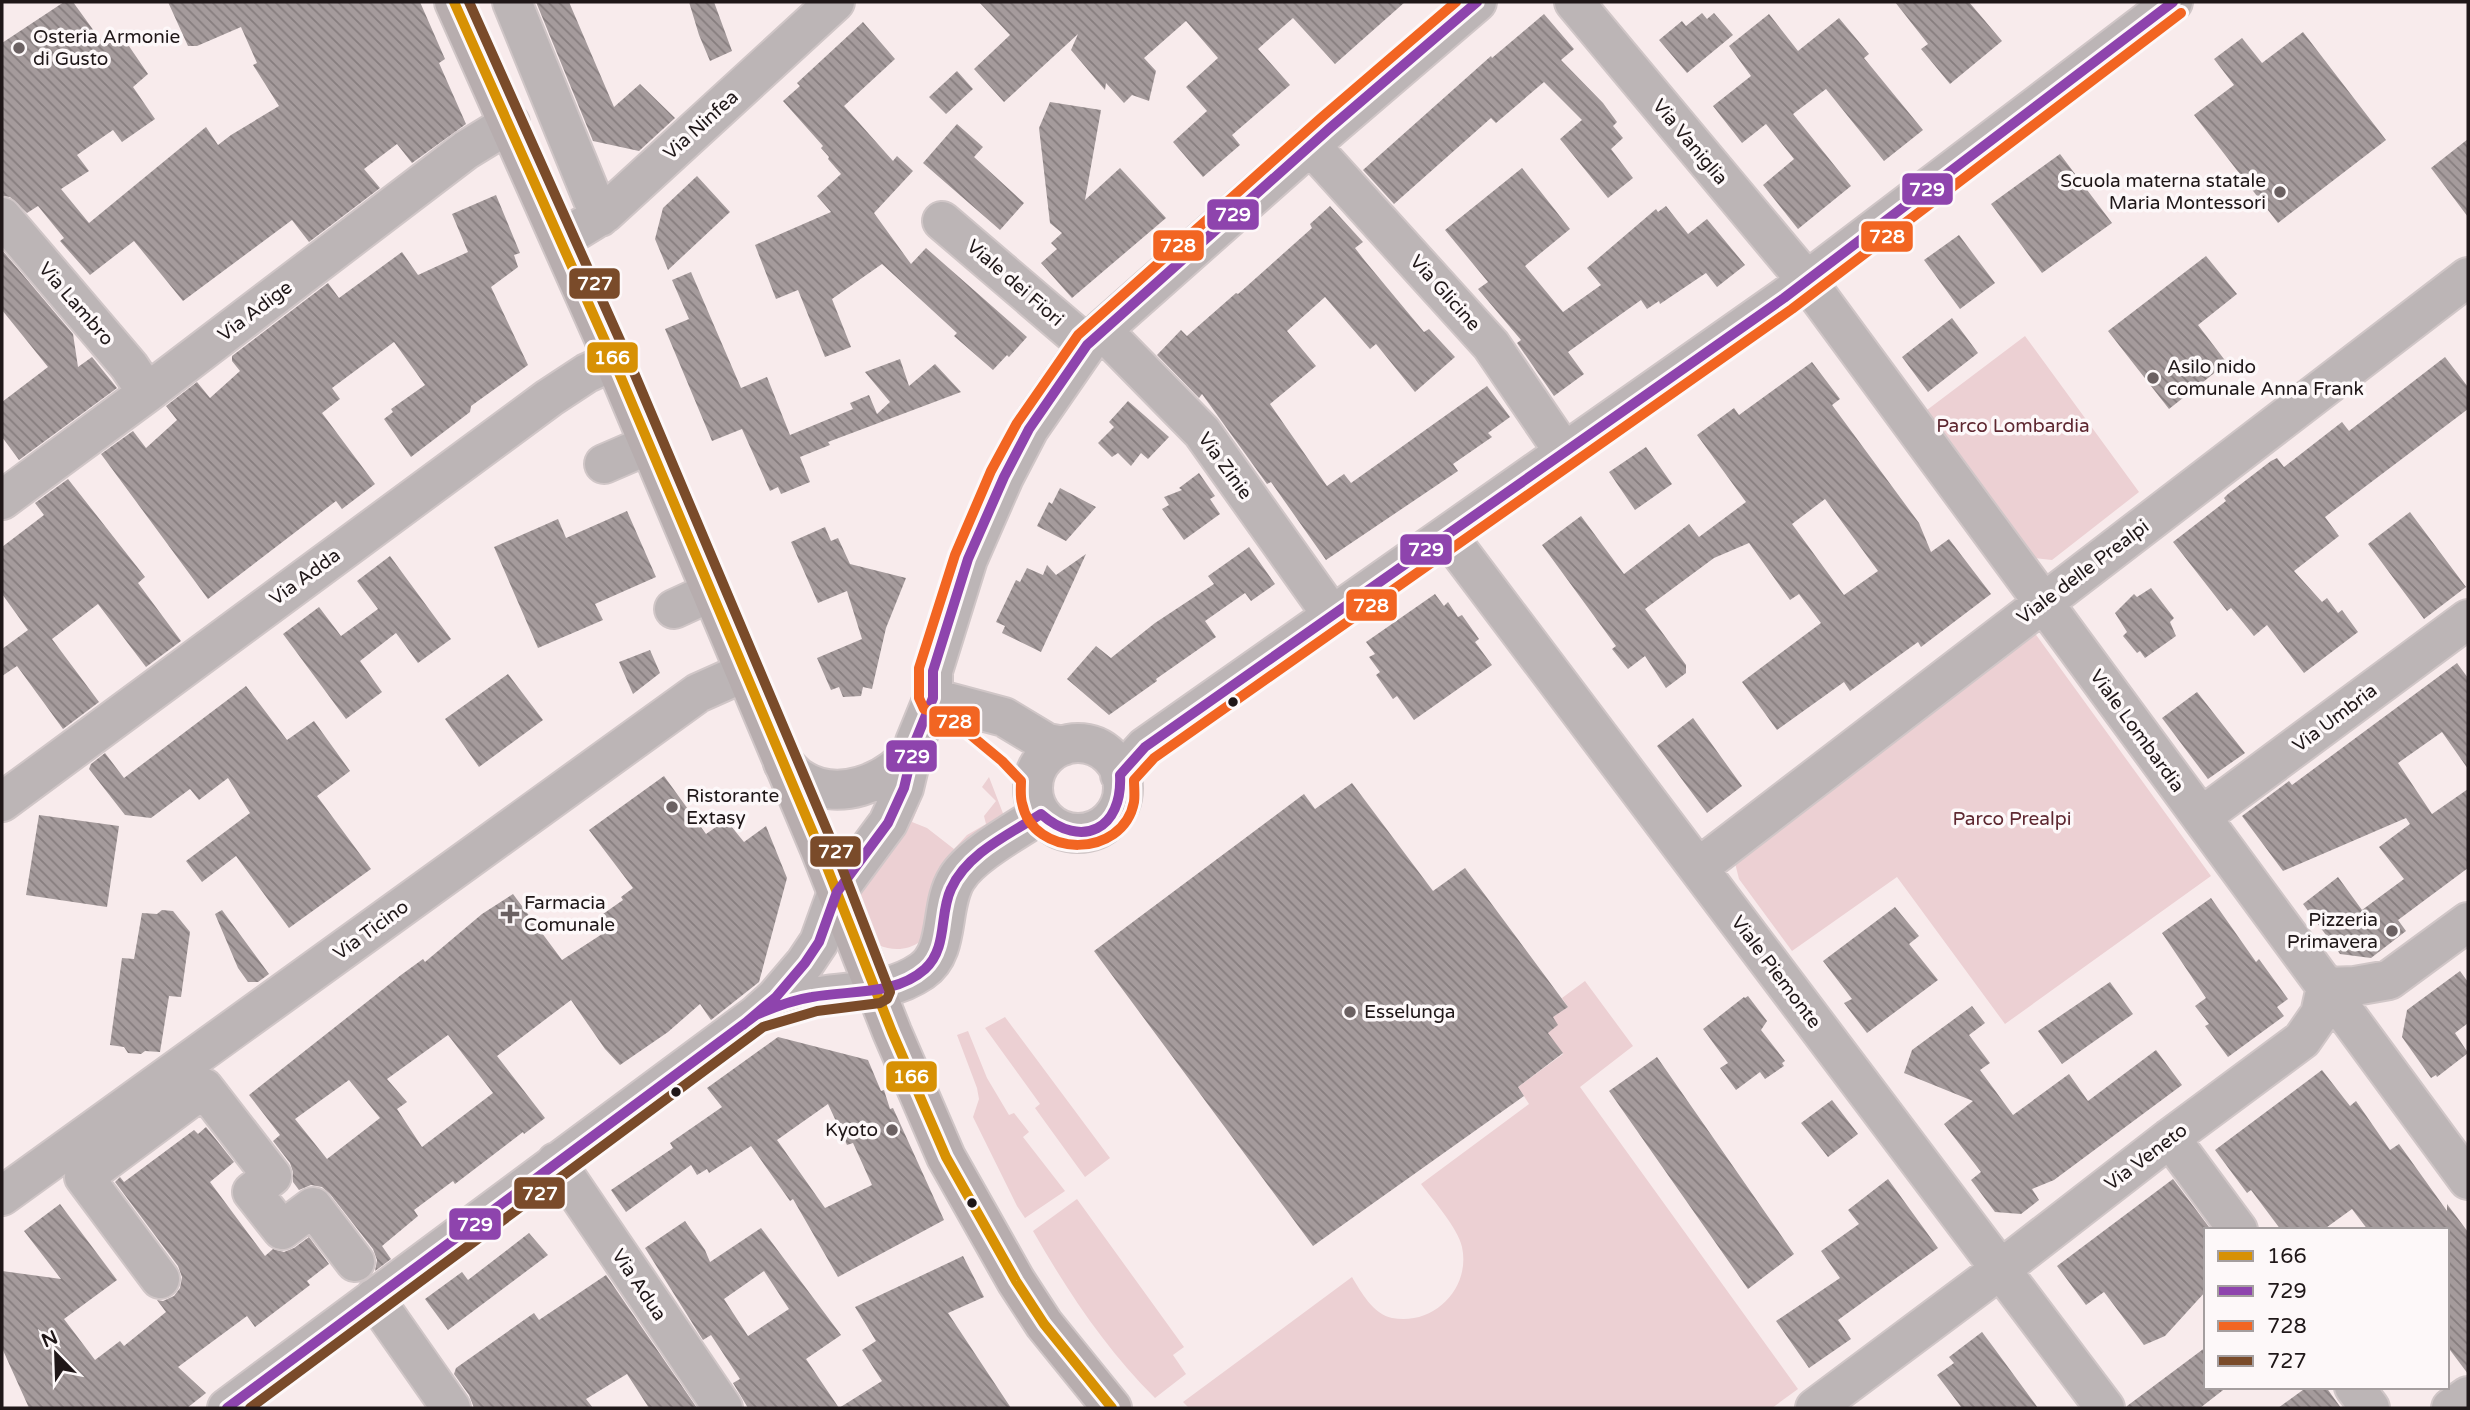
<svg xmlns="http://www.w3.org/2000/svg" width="2470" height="1410" viewBox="0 0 2470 1410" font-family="'Varela Round',sans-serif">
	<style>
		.green { fill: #ecd0d3 }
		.building { fill: url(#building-back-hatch); fill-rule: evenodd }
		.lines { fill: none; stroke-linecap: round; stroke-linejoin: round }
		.minor-casing { stroke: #d0c6c7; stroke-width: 42 }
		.major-casing { stroke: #d0c6c7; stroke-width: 42 }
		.minor { stroke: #bcb5b6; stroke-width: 38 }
		.major { stroke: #b7adae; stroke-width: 38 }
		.bus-1-casing { stroke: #fdf8f9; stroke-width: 16 }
		.bus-2-casing { stroke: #fdf8f9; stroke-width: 16 }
		.bus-3-casing { stroke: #fdf8f9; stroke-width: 16 }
		.bus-4-casing { stroke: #fdf8f9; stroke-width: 16 }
		.bus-1 { stroke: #d79104; stroke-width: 10 }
		.bus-2 { stroke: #8e44ad; stroke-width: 10 }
		.bus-3 { stroke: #f26522; stroke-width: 10 }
		.bus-4 { stroke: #7a4b2a; stroke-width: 10 }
		.poi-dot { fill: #6b6162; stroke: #fdf8f9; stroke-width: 2.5 }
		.bus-dot { fill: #1f1718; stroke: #fdf8f9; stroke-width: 2.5 }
		.labels { text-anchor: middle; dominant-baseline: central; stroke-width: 7; stroke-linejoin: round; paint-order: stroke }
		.poi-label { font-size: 19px; fill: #1f1718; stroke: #fdf8f9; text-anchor: start }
		.street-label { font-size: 19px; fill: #1f1718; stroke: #fdf8f9 }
		.park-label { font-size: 19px; fill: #5e2831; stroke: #fdf8f9 }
		.line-badge { stroke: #fdf8f9; stroke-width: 2.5 }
		.badge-label { font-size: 19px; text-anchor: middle; font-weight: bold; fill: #fff }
	</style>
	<defs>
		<pattern id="building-back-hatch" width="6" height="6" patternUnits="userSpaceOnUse" patternTransform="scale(1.75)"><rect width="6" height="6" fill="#a59b9c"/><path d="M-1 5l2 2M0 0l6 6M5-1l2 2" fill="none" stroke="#867d7e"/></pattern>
	</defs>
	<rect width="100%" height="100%" fill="#f8ebec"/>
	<path class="green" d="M2025 336 2139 492 2052 560 2034 558 1923 413Z
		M2034 632 2211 876 2005 1024 1897 877 1792 951 1739 879 1735 863Z
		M989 777 1004 816 921 941C907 951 893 951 878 945L858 894 917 800 920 803 912 822 927 828 954 849 967 835 986 824 984 816 996 801 982 787Z
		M1585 981 1633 1046 1580 1087 1798 1389 1772 1408H1189L1183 1402 1352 1277C1361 1292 1373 1314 1392 1318 1434 1326 1471 1288 1462 1247 1458 1228 1433 1200 1421 1184L1529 1104 1518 1087 1563 1054 1548 1033 1557 1025 1553 1017 1568 1007 1562 998Z
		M1005 1017 1110 1158 1085 1177 1035 1108 1040 1104 985 1028Z
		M968 1031 987 1078 1009 1115 1014 1113 1029 1132 1023 1137 1065 1191 1025 1218 1017 1206 973 1117 979 1099 977 1088 957 1035Z
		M1077 1199 1184 1347 1173 1355 1186 1374 1155 1398C1105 1348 1068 1292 1033 1231Z"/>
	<path class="building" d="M64 2H73L102 42 118 30 148 74 133 87 155 119 122 142 113 130 77 155 89 171 61 189 89 223 206 127 218 145 231 135 279 106 253 65 257 63 241 27 197 46H188L168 2H420L445 59 439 63 466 124 412 163 397 144 364 169 380 188 309 242 292 220 183 301 134 241 90 275 60 241 64 238 38 206 27 213 10 197 2 196V43Z
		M536 2H569L614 107 640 84 675 118 639 151 593 141Z
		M689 2H714L732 51 710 61 699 35Z
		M979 2H1405L1335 64 1293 18 1258 49 1290 85 1232 135 1240 145 1203 177 1173 142 1207 111 1186 87 1218 58 1186 21 1144 58 1156 71 1149 101 1132 95 1124 103 1106 83 1105 90 1071 50 1078 34 1004 102 974 69 1010 35Z
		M1895 2H1969L2002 41 1950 84 1921 49 1928 44Z
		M1702 13 1707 19 1714 13 1733 35 1687 73 1659 40 1682 21 1686 26Z
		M1544 14 1574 49 1561 60 1603 103 1617 122 1613 126 1623 138 1611 149 1633 178 1608 198 1560 139 1582 120 1544 82 1496 123 1491 118 1394 204 1363 170 1491 56 1492 58Z
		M1769 14 1798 51 1839 18 1869 54 1864 58 1923 130 1884 161 1826 89 1793 114 1851 186 1798 229 1763 185 1794 159 1766 124 1742 143 1713 106 1751 76 1729 46Z
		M863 22 895 59 844 106 893 161 897 156 913 171 874 213 911 264 926 248 1027 337 1009 357 1007 355 993 370 954 336 957 333 882 264 832 299 851 347 825 357 798 290 776 299 755 245 831 212 817 196 841 174 828 159 829 157 821 148 823 146 783 101 800 86 797 83Z
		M2303 32 2386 140 2278 223 2194 115 2234 85 2214 59 2242 38 2262 63Z
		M957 71 973 89 946 114 929 97Z
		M1050 102 1101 110 1085 200 1120 168 1166 218 1072 298 1041 263 1057 249 1051 243 1062 233 1050 223 1039 128Z
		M957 124 983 147 974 157 1024 203 1000 230 923 163Z
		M2468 139V217L2431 168Z
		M2060 154 2112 223 2042 273 1991 204Z
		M1522 168 1570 229 1525 266 1563 312 1601 285 1587 268 1656 209 1658 212 1666 206 1688 234 1707 219 1745 265 1717 287 1706 273 1660 304 1659 301 1647 309 1641 300 1568 352 1584 374 1554 396 1517 343 1521 340 1478 289 1488 282 1445 230Z
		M697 176 730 212 668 270 655 239 663 208Z
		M496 195 520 253 514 255 518 267 491 287 528 365 471 406 470 412 411 457 384 419 393 412 391 409 425 385 394 342 332 388 340 399 322 413 375 484 342 509 336 501 208 599 101 454 133 431 146 448 177 420 166 406 197 382 210 398 240 371 232 361V356L328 283 339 298 402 252 418 275 468 252 452 214Z
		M1330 206 1363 242 1355 248 1365 261 1424 332 1429 329 1455 357 1415 392 1376 344 1370 349 1325 297 1287 331 1316 366 1270 404 1327 486 1344 474 1351 483 1487 386 1510 417 1488 433 1492 437 1453 464 1458 471 1326 560 1271 482 1267 484 1202 394 1199 398 1157 355 1181 330 1187 336 1236 293 1238 294 1312 228 1310 224Z
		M1959 235 1995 283 1960 309 1924 260Z
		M2 250 73 334 78 367 92 357 117 388 19 460 2 437V402L48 367 2 310Z
		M2206 256 2237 294 2198 325 2227 363 2169 409 2108 331Z
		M691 272 741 388 767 377 790 435 853 409 850 403 869 395 877 414 890 402 865 372 900 359 909 386 935 364 961 392 828 442 830 445 800 457 810 482 781 494 778 487 770 491 742 429 712 441 665 329 689 319 672 280Z
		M1952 318 1978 353 1928 392 1902 357Z
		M2445 357 2468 387V409L2325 517 2339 536 2294 571 2322 602 2327 598 2338 613 2342 610 2358 632 2304 673 2267 625 2254 636 2231 608 2227 611 2173 542 2226 501 2224 498 2228 494 2271 461 2277 458 2284 467 2342 422 2349 431Z
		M1812 362 1840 399 1832 405 1919 523 1931 552 1949 539 1991 594 1921 647 1918 642 1850 691 1844 682 1777 730 1742 682 1821 623 1799 594 1790 600 1749 543 1714 558 1645 609 1686 665V673L1666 688 1645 656 1628 669 1612 649 1616 646 1542 545 1581 516 1624 574 1689 524 1699 537 1746 502 1697 435 1734 408 1739 415ZM1825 499 1878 571 1844 595 1792 524Z
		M1128 401 1169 437 1148 459 1141 453 1131 466 1118 453 1112 457 1098 443 1114 427 1109 422Z
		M1646 447 1672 484 1635 510 1609 472Z
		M1199 473 1215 496 1210 499 1220 514 1184 540 1162 509 1169 505 1164 497 1182 490 1179 488Z
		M68 479 145 577 138 583 181 641 146 667 98 604 52 639 99 702 63 729 17 666 2 676V649L28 630 2 594V547L44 515 35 503Z
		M1060 488 1096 507 1066 541 1037 526 1049 502 1052 504Z
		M627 511 656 577 595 604 603 620 538 648 494 547 558 519 566 538Z
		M2410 512 2466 587 2424 619 2368 544Z
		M825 527 831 541 838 538 850 564 906 578 886 628 872 689 863 687 861 696 843 697 839 687 831 690 817 658 862 639 847 591 818 603 791 542Z
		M1249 547 1275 584 1251 601 1245 593 1205 621 1216 637 1156 679 1157 681 1109 715 1067 679 1096 646 1111 658 1155 623 1214 584 1208 576Z
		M1086 554 1041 652 1002 633 1005 626 996 622 1016 580 1020 582 1027 568 1043 575 1047 565 1056 575Z
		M390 556 451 639 418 663 396 633 360 661 382 692 346 719 283 634 319 607 341 636 378 609 357 581Z
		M2151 588 2174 618 2170 622 2176 636 2145 658 2140 651 2137 653 2123 636 2127 632 2115 613 2134 594 2137 597Z
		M1435 594 1444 606 1448 602 1458 617 1462 615 1479 639 1475 642 1492 665 1414 720 1397 696 1393 699 1376 675 1380 672 1369 657 1375 654 1366 642Z
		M650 650 660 673 633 694 619 662Z
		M2457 663 2468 678V769L2442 732 2398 763 2432 814 2468 789V868L2398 920 2406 931 2371 958 2340 954 2303 904 2338 877 2362 910 2404 879 2379 847 2410 824 2406 818 2283 871 2242 816 2289 781 2292 785Z
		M508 674 543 720 479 767 445 719Z
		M246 686 287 740 314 721 350 771 317 796 371 869 289 928 236 856 202 882 186 861 250 813 228 778 199 800 190 789 151 818 125 815 89 769 91 764 105 753 124 778Z
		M2197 692 2245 753 2208 779 2162 718Z
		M1693 718 1742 786 1707 813 1657 746Z
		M664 776 706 834 726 820 744 842 766 826 787 878 759 982 711 1020 700 1004 668 1032 620 1065 605 1049 571 1000 497 1056 545 1118 524 1134 523 1132 455 1184 453 1181 414 1210 418 1216 382 1246 391 1259 375 1271 377 1260 373 1249 330 1194 322 1187 311 1185 299 1190 293 1182V1172L290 1163 273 1141 280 1135 249 1095 401 975 423 959 425 962 482 914 513 894 562 960 613 927 603 914 623 900 621 897 633 888 589 830ZM448 1035 493 1093 422 1147 397 1109 407 1102 387 1079ZM349 1080 380 1118 327 1159 295 1119Z
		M1352 783 1433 891 1465 868 1568 1007 1553 1017 1558 1025 1548 1033 1563 1053 1518 1087 1524 1096 1313 1246 1094 951 1304 794 1315 809Z
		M39 815 119 826 107 907 26 895Z
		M2211 898 2256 962 2259 959 2288 999 2277 1007 2284 1016 2228 1057 2205 1026 2209 1024 2195 1006 2206 998 2162 933Z
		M1895 907 1919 936 1909 944 1938 980 1867 1033 1844 1003 1852 999 1823 961Z
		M162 910 173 911 190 932 181 997 169 996 160 1052 145 1051 141 1054 128 1053 124 1047 110 1045 122 958 134 959 142 913 157 914Z
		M222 910 269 974 258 982H248L238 968 215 914Z
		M2460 971 2468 982V1023L2455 1033 2468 1053 2437 1077 2436 1075 2431 1078 2402 1037 2407 1010Z
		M2110 982 2133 1014 2062 1064 2038 1031Z
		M1748 996 1767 1021 1761 1030 1785 1061 1782 1063 1784 1066 1765 1079 1760 1072 1736 1090 1720 1068 1728 1063 1703 1029 1744 997 1745 998Z
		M1972 1006 1985 1023 1969 1035 1990 1063 1980 1070 2013 1115 2069 1074 2088 1101 2156 1050 2182 1085 2054 1180 2032 1189 2039 1200 2021 1214 1995 1212 1971 1180 1981 1172 1944 1124 1973 1101 1904 1073 1912 1050Z
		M778 1037 868 1060 881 1091 884 1090 890 1109 893 1108 944 1220 838 1277 793 1199 790 1201 751 1146 709 1173 707 1169 697 1175 691 1165 626 1212 611 1190 673 1148 670 1143 722 1107 707 1088ZM828 1104 847 1145 853 1143 872 1185 825 1208 777 1140Z
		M1657 1057 1794 1254 1748 1289 1609 1091Z
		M2322 1070 2350 1106 2356 1101 2390 1150 2399 1144 2447 1211V1204L2468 1232V1374L2447 1346V1230H2368L2352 1209 2323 1230H2281L2251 1190 2247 1193 2215 1150Z
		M1832 1100 1858 1134 1828 1157 1801 1123Z
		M206 1127 234 1162 210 1182 265 1256 273 1249 284 1252 294 1248 309 1237 329 1264 307 1281 310 1285 255 1327 247 1316 178 1367 206 1393 187 1408H29L2 1348V1271L61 1279 24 1231 60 1204 117 1280 64 1319 95 1360 120 1341 124 1346 166 1312 157 1300 163 1301 174 1296 180 1288 182 1277 178 1266 115 1182 120 1177 124 1182 194 1130 198 1134Z
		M1888 1179 1938 1248 1838 1320 1851 1339 1809 1368 1776 1321 1840 1278 1821 1251 1859 1224 1848 1210Z
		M2173 1179 2209 1227 2206 1229V1291L2165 1336 2144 1345 2104 1292 2086 1305 2057 1266Z
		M685 1221 705 1250 710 1262 761 1228 841 1335 806 1359 839 1408 882 1381 862 1350 876 1341 855 1307 963 1256 984 1297 948 1313 1011 1408H748L733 1383 740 1379 711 1335 703 1340 645 1248ZM764 1271 789 1309 748 1336 724 1299Z
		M529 1233 548 1255 448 1330 425 1299 462 1272 468 1280Z
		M606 1275 697 1408H649L627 1374 586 1399 593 1408H474L469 1395 454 1374 456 1368 534 1313 539 1320Z
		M1982 1332 1994 1348 2038 1408H1962L1937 1375 1954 1363 1949 1357Z
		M2206 1347V1387H2227L2200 1408H2126L2127 1406Z
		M2307 1387H2326L2341 1408H2278Z"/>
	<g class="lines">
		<defs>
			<path id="minor" d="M512 2 600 217
				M1574 2 1807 281 2468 1180
				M1310 145 1491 345 1564 452
				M2 217 129 366 147 393
				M942 221 1087 345
				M561 240 605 213 835 2
				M1102 330 1202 432 1332 615
				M604 464 648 445
				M2 500 147 393 466 150 510 123
				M1447 535 2105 1408
				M674 609 711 592
				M933 698 1004 717 1047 743 1063 746
				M1033 788a45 45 0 1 1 90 0a45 45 0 1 1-90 0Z
				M783 763C788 767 793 774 799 778 837 804 887 783 913 751
				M1120 775 1145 747 1784 298 2173 2
				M2 802 549 398 587 373 614 361
				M2201 817 2468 619
				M1698 868 2468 277
				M764 1012C782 1004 801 999 820 996 856 990 890 993 922 971 951 951 939 906 957 878 971 855 1017 830 1041 814
				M2170 1138 2238 1230
				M556 1162 723 1408
				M2 1196 698 693 745 672
				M160 1279 84 1177 204 1088 272 1176 252 1192 282 1230 313 1207 355 1262
				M374 1298 451 1408
				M2354 1387 2370 1408
				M227 1408 756 1015 776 997 805 963 819 942 837 892 888 823 904 788 915 742 933 698V671L968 559 1004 477 1029 429 1087 345 1102 330 1330 128 1477 2
				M1815 1408 2001 1269 2170 1138 2302 1040 2320 1014 2326 987 2355 986 2389 980 2468 922
				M2451 1408 2468 1396"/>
			<path id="major" d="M454 2 614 361 819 847 892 1032 946 1157 1016 1281 1044 1324 1112 1408"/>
		</defs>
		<use href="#minor" class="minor-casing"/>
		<use href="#major" class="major-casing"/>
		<use href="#minor" class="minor"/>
		<use href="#major" class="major"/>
		<defs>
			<path id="bus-1" d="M454 2 614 361 819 847 892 1032 946 1157 1016 1281 1044 1324 1112 1408"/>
			<path id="bus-2" d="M743 1025 776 997 805 963 819 942 837 892 888 823 904 788 915 742 933 698V671L968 559 1004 477 1029 429 1087 345 1330 128 1477 2
				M227 1408 756 1015C774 1007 793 1000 812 997 849 990 895 996 925 969 948 948 939 914 951 889 967 853 1010 834 1041 814 1082 850 1123 829 1120 775L1145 747 1784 298 2173 2"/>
			<path id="bus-3" d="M1456 2 1321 118 1078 335 1017 423 991 471 955 555 919 668V698L924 709 949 717 1002 761 1021 781C1021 788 1020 796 1022 803 1033 859 1123 859 1134 802 1135 795 1134 787 1134 780L1154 758 1792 309 2181 13"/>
			<path id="bus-4" d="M250 1408 763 1027 817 1011 880 1003 887 999 890 992 832 842 627 356 469 2"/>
		</defs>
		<use href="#bus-1" class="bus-1-casing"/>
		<use href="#bus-2" class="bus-2-casing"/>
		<use href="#bus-3" class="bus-3-casing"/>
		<use href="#bus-4" class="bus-4-casing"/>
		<use href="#bus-1" class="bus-1"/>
		<use href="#bus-2" class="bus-2"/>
		<use href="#bus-3" class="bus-3"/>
		<use href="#bus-4" class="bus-4"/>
	</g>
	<g class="poi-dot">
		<circle cx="19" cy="48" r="7"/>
		<circle cx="2280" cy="192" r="7"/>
		<circle cx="2153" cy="378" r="7"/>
		<circle cx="672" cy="807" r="7"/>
		<path d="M506.5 903.5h7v7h7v7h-7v7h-7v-7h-7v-7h7z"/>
		<circle cx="2392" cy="931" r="7"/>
		<circle cx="1350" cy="1012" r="7"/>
		<circle cx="892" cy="1130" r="7"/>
	</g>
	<g class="bus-dot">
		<circle cx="1233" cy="702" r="6"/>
		<circle cx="676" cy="1092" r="6"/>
		<circle cx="972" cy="1203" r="6"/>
	</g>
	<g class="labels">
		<g class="poi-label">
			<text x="33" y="37">Osteria Armonie<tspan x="33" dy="22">di Gusto</tspan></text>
			<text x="2266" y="181" text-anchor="end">Scuola materna statale<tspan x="2266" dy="22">Maria Montessori</tspan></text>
			<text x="2167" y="367">Asilo nido<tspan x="2167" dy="22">comunale Anna Frank</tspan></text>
			<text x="686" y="796">Ristorante<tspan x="686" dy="22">Extasy</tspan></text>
			<text x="524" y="903">Farmacia<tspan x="524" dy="22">Comunale</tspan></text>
			<text x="2378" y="920" text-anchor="end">Pizzeria<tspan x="2378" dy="22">Primavera</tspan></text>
			<text x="1364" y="1012">Esselunga</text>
			<text x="878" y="1130" text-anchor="end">Kyoto</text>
		</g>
		<g class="street-label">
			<text transform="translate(701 125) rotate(-42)">Via Ninfea</text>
			<text transform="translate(1690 142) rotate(50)">Via Vaniglia</text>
			<text transform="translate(1015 283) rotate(41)">Viale dei Fiori</text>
			<text transform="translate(1445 293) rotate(48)">Via Glicine</text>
			<text transform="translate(76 304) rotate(49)">Via Lambro</text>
			<text transform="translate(255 311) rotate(-37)">Via Adige</text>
			<text transform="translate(1225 466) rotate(54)">Via Zinie</text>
			<text transform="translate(2083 572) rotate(-37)">Viale delle Prealpi</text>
			<text transform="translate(305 577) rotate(-36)">Via Adda</text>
			<text transform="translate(2335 718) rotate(-37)">Via Umbria</text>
			<text transform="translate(2137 731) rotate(54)">Viale Lombardia</text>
			<text transform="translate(371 930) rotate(-36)">Via Ticino</text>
			<text transform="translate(1776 972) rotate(53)">Viale Piemonte</text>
			<text transform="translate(2146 1157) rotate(-37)">Via Veneto</text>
			<text transform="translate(639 1285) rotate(56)">Via Adua</text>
		</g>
		<g class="park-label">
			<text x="2013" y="426">Parco Lombardia</text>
			<text x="2012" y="819">Parco Prealpi</text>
		</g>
	</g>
	<g class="line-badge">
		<rect x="1901" y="172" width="53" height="34" rx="7" fill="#8e44ad"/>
		<rect x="1206" y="198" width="54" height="33" rx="7" fill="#8e44ad"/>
		<rect x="1860" y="220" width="54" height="33" rx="7" fill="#f26522"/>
		<rect x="1152" y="229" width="53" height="33" rx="7" fill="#f26522"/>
		<rect x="568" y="267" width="53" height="33" rx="7" fill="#7a4b2a"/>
		<rect x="586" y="341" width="53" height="33" rx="7" fill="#d79104"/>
		<rect x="1399" y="533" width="54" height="33" rx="7" fill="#8e44ad"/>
		<rect x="1345" y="588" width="53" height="34" rx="7" fill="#f26522"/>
		<rect x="928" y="705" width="53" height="33" rx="7" fill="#f26522"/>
		<rect x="885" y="739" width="53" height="34" rx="7" fill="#8e44ad"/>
		<rect x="809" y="835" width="53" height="33" rx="7" fill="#7a4b2a"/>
		<rect x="885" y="1060" width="53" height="33" rx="7" fill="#d79104"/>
		<rect x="513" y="1176" width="53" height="34" rx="7" fill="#7a4b2a"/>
		<rect x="448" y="1207" width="54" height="34" rx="7" fill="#8e44ad"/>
	</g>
	<g class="badge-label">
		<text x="1927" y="196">729</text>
		<text x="1233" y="221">729</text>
		<text x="1887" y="243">728</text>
		<text x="1178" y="252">728</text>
		<text x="595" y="290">727</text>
		<text x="612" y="364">166</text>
		<text x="1426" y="556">729</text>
		<text x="1371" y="612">728</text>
		<text x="954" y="728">728</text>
		<text x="912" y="763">729</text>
		<text x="836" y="858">727</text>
		<text x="911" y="1083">166</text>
		<text x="540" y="1200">727</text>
		<text x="475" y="1231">729</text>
	</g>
	<rect width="2470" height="1410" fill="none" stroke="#1f1718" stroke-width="7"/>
	<rect x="2204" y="1228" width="245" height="161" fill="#fdf8f9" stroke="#a49e9f" stroke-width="2"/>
	<rect x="2218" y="1251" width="35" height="10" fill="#d79104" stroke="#a49e9f" stroke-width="2"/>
	<text x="2267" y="1263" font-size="21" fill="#1f1718">166</text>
	<rect x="2218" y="1286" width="35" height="10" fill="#8e44ad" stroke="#a49e9f" stroke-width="2"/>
	<text x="2267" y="1298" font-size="21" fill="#1f1718">729</text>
	<rect x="2218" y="1321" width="35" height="10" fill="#f26522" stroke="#a49e9f" stroke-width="2"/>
	<text x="2267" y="1333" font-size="21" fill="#1f1718">728</text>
	<rect x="2218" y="1356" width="35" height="10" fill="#7a4b2a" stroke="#a49e9f" stroke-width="2"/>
	<text x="2267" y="1368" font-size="21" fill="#1f1718">727</text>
	<g transform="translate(56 1354) rotate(337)" stroke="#fdf8f9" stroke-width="5" paint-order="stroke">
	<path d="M0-5L12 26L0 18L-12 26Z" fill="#1f1718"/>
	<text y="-10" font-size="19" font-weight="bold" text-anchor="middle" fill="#1f1718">N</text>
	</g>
</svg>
